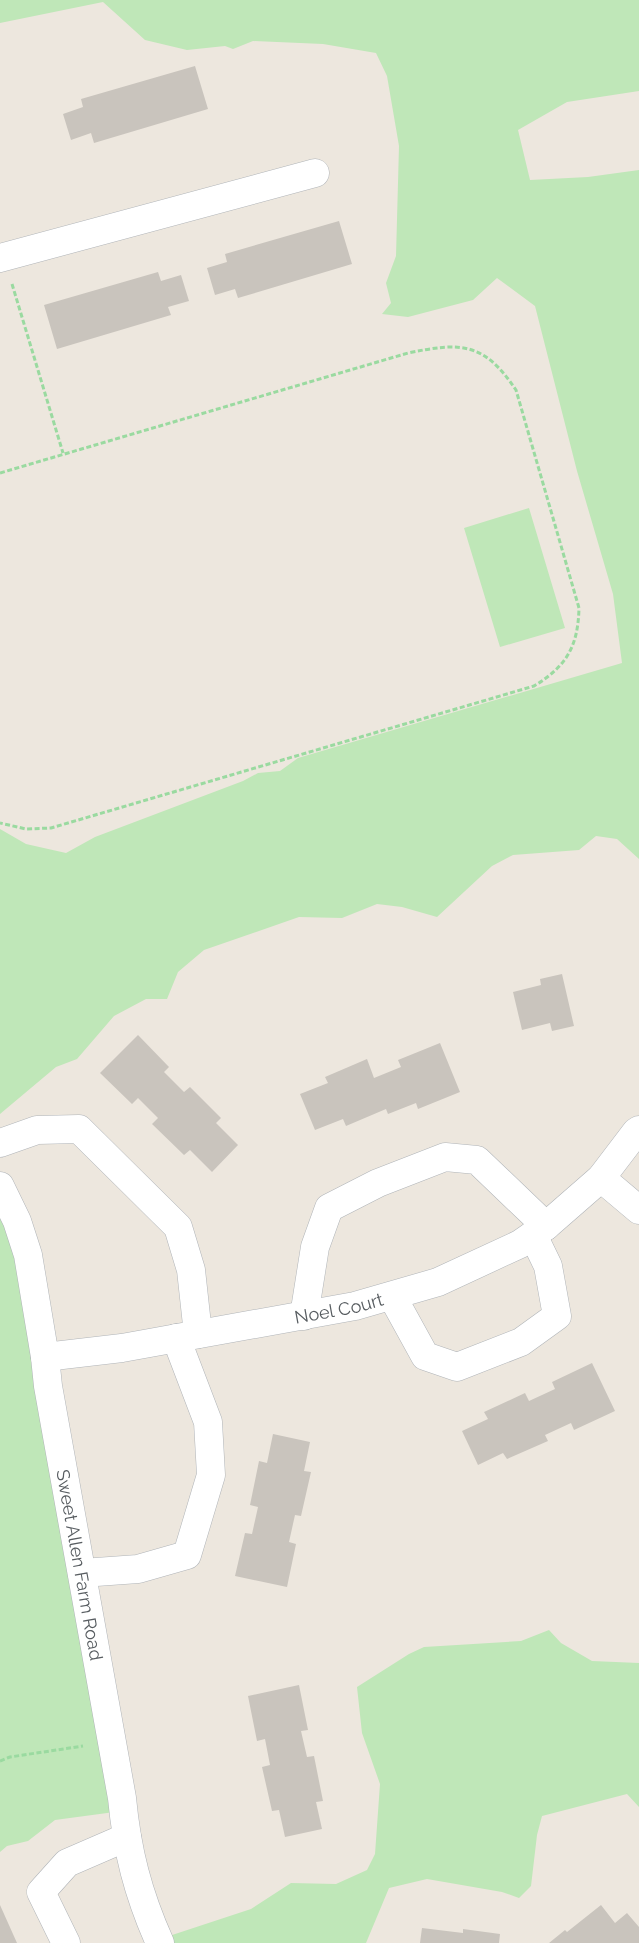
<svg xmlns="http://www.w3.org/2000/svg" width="639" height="1943" viewBox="0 0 639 1943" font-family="Raleway,sans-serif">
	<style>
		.green { fill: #bfe7b8 }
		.building { fill: #c9c4bd }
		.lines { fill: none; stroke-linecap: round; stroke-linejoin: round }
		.minor-casing { stroke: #b0b4b8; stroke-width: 29 }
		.path { stroke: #9adaa0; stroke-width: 3; stroke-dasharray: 5 2.5; stroke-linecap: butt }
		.minor { stroke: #fff; stroke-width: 28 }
		.labels { text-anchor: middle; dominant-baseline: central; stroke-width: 4; stroke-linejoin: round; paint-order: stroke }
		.street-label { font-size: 18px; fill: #585d61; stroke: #fff }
	</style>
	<rect width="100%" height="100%" fill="#ede7de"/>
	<path class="green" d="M0 0H639V91L567 102 518 130 530 180 588 177 639 170V859L617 839 596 836 579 850 513 855 492 866 437 917 402 907 377 904 342 918 299 917 204 950 178 972 167 999H146L114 1016 77 1059 56 1067 0 1114V829L26 844 66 853 95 837 243 781 258 773 280 771 298 758 622 663 613 594 577 471 535 306 497 278 473 300 408 317 382 314 391 303 386 283 396 256 399 146 387 76 376 53 323 44 253 41 233 49 225 46 187 50 145 40 103 2 0 23Z
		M529 508 565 628 500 647 464 528Z
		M0 1180 122 1811 55 1820 28 1841 7 1846 0 1852Z
		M549 1630 561 1643 592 1661 639 1663V1807L627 1794 542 1816 537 1835 531 1886 519 1898 502 1892 427 1879 389 1888 366 1943H164L163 1938 251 1909 291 1883 336 1884 367 1870 375 1854 380 1784 362 1733 357 1687 409 1654 424 1647 521 1641Z"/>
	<path class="building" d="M195 66 208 109 94 143 91 133 71 140 63 114 83 107 81 99Z
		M339 221 352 264 238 298 235 289 215 295 207 268 227 262 225 254Z
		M158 272 161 281 181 275 189 301 168 307 171 315 57 349 44 305Z
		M562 974 574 1026 552 1031 550 1023 522 1030 513 992 541 985 540 979Z
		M138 1035 169 1067 164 1072 184 1092 190 1087 221 1118 216 1123 238 1145 212 1172 190 1150 184 1155 152 1124 158 1118 138 1098 132 1104 100 1073Z
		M440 1043 460 1092 418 1109 416 1103 388 1114 386 1109 346 1126 343 1119 315 1130 300 1094 328 1083 325 1077 367 1059 374 1078 401 1067 398 1060Z
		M592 1363 615 1411 574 1430 571 1423 545 1435 548 1441 507 1459 503 1453 478 1465 462 1431 488 1419 484 1412 525 1393 529 1401 555 1389 552 1382Z
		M273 1434 310 1442 304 1471 311 1472 301 1516 295 1515 289 1542 296 1544 287 1587 235 1576 245 1533 252 1534 258 1507 250 1505 259 1461 267 1463Z
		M299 1685 308 1730 301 1731 307 1757 314 1756 323 1801 316 1802 322 1829 285 1837 279 1810 272 1811 262 1767 270 1765 265 1739 257 1741 248 1696Z
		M0 1905 17 1943H0Z
		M601 1905 615 1923 627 1913 639 1927V1943H549L565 1930 567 1932Z
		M422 1928 463 1933V1929L500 1934 499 1943H420Z"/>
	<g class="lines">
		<defs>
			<g id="minor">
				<path d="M0 258 315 173"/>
				<path d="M0 1143 37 1130 79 1129 178 1227 191 1270 198 1334"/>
				<path d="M601 1178 639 1210"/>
				<path id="s1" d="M0 1186 17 1221 28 1255 45 1357 48 1386 122 1798C127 1851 138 1894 160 1943"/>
				<path d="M392 1296 425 1356 457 1367 521 1342 557 1316 548 1266 533 1235"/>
				<path d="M304 1316 315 1247 329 1208 378 1183 445 1157 477 1160 546 1226"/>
				<path id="s2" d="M45 1357 122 1348 355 1306 438 1282 520 1244 546 1226 601 1178 636 1132 639 1130"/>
				<path d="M82 1573 138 1569 187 1555 211 1475 208 1422 176 1338"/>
				<path d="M66 1943 41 1892 67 1863 127 1837"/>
			</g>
		</defs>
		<use href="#minor" class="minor-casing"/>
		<path class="path" d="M12 284 63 453
			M0 473 408 353C461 342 484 342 516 390L579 608C578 646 567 666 534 686L51 828 26 829 0 823
			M0 1761 10 1757 83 1746"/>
		<use href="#minor" class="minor"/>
	</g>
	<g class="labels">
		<g class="street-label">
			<text stroke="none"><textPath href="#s2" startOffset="298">Noel Court</textPath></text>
			<text stroke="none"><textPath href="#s1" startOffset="389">Sweet Allen Farm Road</textPath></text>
		</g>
	</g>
</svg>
